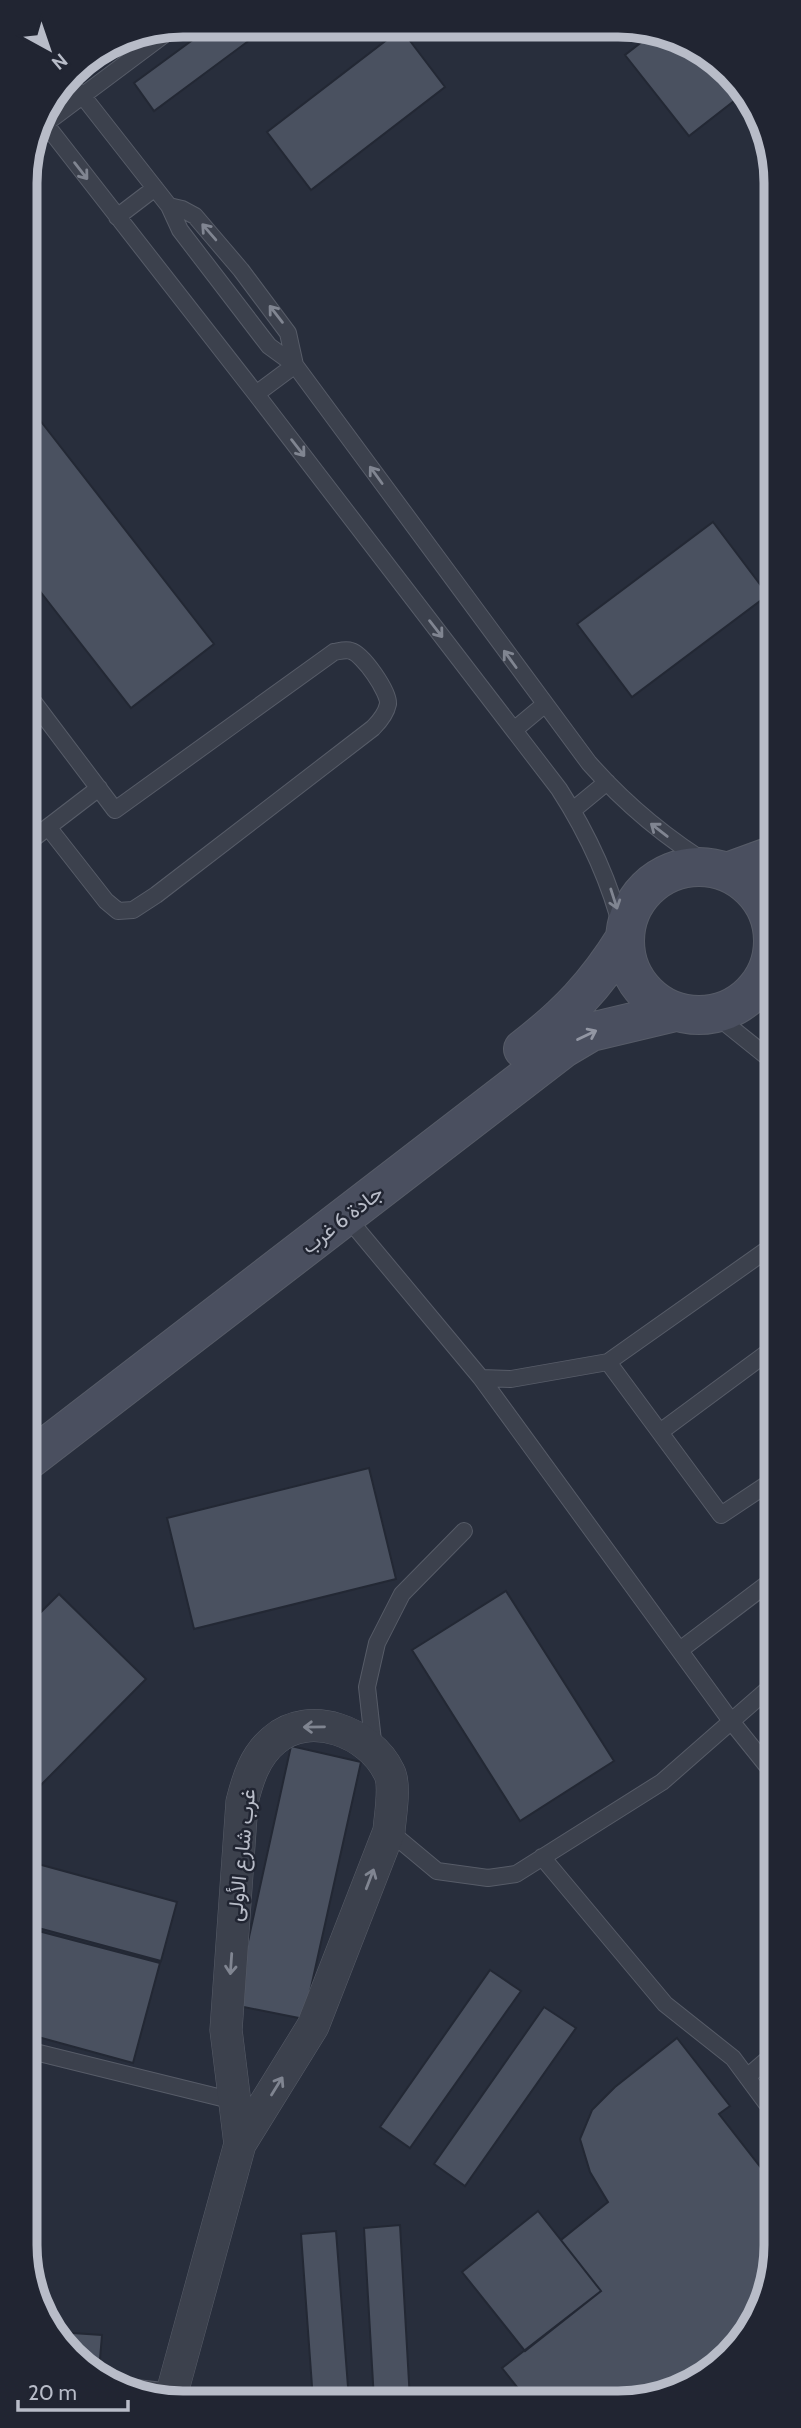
<svg xmlns="http://www.w3.org/2000/svg" width="801" height="2428" viewBox="0 0 801 2428" font-family="Cabin,Vazirmatn,sans-serif">
	<style>
		.building { fill: #4a5160; stroke: #232834; stroke-width: 2 }
		.lines { fill: none; stroke-linecap: round; stroke-linejoin: round }
		.lane-casing { stroke: #575c68; stroke-width: 18 }
		.street-casing { stroke: #575c68; stroke-width: 33 }
		.secondary-casing { stroke: #575c68; stroke-width: 40 }
		.lane { stroke: #3c414d; stroke-width: 16 }
		.street { stroke: #3c414d; stroke-width: 32 }
		.secondary { stroke: #4a4f5f; stroke-width: 38 }
		.oneway { stroke: #808591 }
		.oneway2 { stroke: #9296a3 }
		.labels { text-anchor: middle; dominant-baseline: central; stroke-width: 5; stroke-linejoin: round; paint-order: stroke }
		.street-label { font-size: 21px; fill: #b8bcc8; stroke: #212532 }
		.rim { fill: none; stroke: #b8bcc8; stroke-width: 9 }
	</style>
	<rect width="100%" height="100%" fill="#282e3c"/>
	<path class="building" d="M213 25H270L154 111 134 83Z
		M401 29 445 87 311 190 267 132Z
		M656 31 731 71 743 94 689 136 625 55Z
		M25 401 214 644 131 708 25 572Z
		M713 522 768 595 632 697 577 624Z
		M369 1468 396 1579 194 1629 167 1518Z
		M506 1591 614 1761 520 1821 412 1650Z
		M59 1594 146 1679 27 1799V1626Z
		M291 1746 361 1762 304 2019 234 2005Z
		M27 1861 177 1902 161 1961 27 1925Z
		M27 1928 160 1963 133 2063 27 2034Z
		M490 1970 521 1991 410 2148 380 2127Z
		M544 2007 576 2028 465 2186 434 2164Z
		M677 2038 730 2106 719 2114 776 2187V2256L737 2350 649 2401H528L502 2368 601 2291 561 2240 608 2202 590 2172 580 2139 592 2110 615 2087Z
		M538 2211 601 2291 525 2351 462 2272Z
		M400 2225 410 2400H374L364 2228Z
		M336 2231 349 2400H313L301 2234Z
		M57 2332 102 2335 99 2371 70 2357Z"/>
	<g class="lines">
		<defs>
			<path id="lane" d="M66 80 82 95 169 206 180 230 262 337 269 346 295 365 589 763C626 805 667 839 715 868
				M40 117 256 394 559 789C588 834 610 881 623 934
				M38 129 177 25
				M169 206 182 209 195 216 241 270 288 333 295 365
				M117 217 155 188
				M256 394 295 365
				M26 692 115 810 334 652C340 651 346 649 351 651 363 654 389 692 388 704 386 714 380 721 373 728L156 895 133 910 118 911 106 901 48 827
				M514 730 544 705
				M573 810 607 782
				M26 844 99 788
				M764 978 775 1001
				M714 1014 775 1063
				M346 1216 481 1378 731 1721 776 1777
				M608 1362 721 1515 775 1479
				M481 1378 511 1379 608 1362 775 1244
				M660 1432 775 1347
				M680 1650 775 1578
				M765 1692 775 1706
				M374 1750 367 1687 377 1643 402 1594 464 1531
				M389 1831 437 1871 488 1878 516 1874 662 1782 775 1683
				M542 1857 665 2004 733 2058 776 2116
				M27 2050 234 2101
				M747 2077 776 2052
				M127 2387 172 2392"/>
			<path id="street" d="M170 2400 240 2144 313 2026 389 1831C390 1816 396 1785 389 1772 370 1732 309 1709 274 1740 255 1756 248 1778 242 1802L226 2030 240 2144"/>
			<path id="secondary" d="M625 941a74 74 0 1 1 148 0a74 74 0 1 1-148 0Z
				M727 872 774 855
				M523 1049C566 1016 596 985 625 938
				M26 1462 564 1048 591 1032 675 1012"/>
		</defs>
		<use href="#lane" class="lane-casing"/>
		<use href="#street" class="street-casing"/>
		<use href="#secondary" class="secondary-casing"/>
		<use href="#lane" class="lane"/>
		<use href="#street" class="street"/>
		<use href="#secondary" class="secondary"/>
	</g>
	<defs><path id="oneway-shaft" d="M-6 0H5M1.5-3L5.5 0L1.5 3" fill="none" stroke-width="1.6" stroke-linecap="round" stroke-linejoin="round" transform="scale(1.75)"/></defs>
	<g class="oneway">
		<use href="#oneway-shaft" transform="translate(81 171) rotate(52)"/>
		<use href="#oneway-shaft" transform="translate(209 232) rotate(-131)"/>
		<use href="#oneway-shaft" transform="translate(276 314) rotate(-128)"/>
		<use href="#oneway-shaft" transform="translate(298 448) rotate(52)"/>
		<use href="#oneway-shaft" transform="translate(376 475) rotate(-126)"/>
		<use href="#oneway-shaft" transform="translate(436 629) rotate(52)"/>
		<use href="#oneway-shaft" transform="translate(510 659) rotate(-126)"/>
		<use href="#oneway-shaft" transform="translate(659 830) rotate(-142)"/>
		<use href="#oneway-shaft" transform="translate(614 899) rotate(72)"/>
		<use href="#oneway-shaft" transform="translate(314 1727) rotate(179)"/>
		<use href="#oneway-shaft" transform="translate(370 1879) rotate(-69)"/>
		<use href="#oneway-shaft" transform="translate(231 1964) rotate(94)"/>
		<use href="#oneway-shaft" transform="translate(277 2086) rotate(-58)"/>
	</g>
	<use class="oneway2" href="#oneway-shaft" transform="translate(587 1035) rotate(-26)"/>
	<g class="labels">
		<g class="street-label">
			<text transform="translate(342 1219) rotate(-38)">جادة 6 غرب</text>
			<text transform="translate(241 1855) rotate(-84)">غرب شارع الأولى</text>
		</g>
	</g>
	<path d="M0 0H801V2428H0ZM183 37H618A146 146 0 0 1 764 183V2245A146 146 0 0 1 618 2391H183A146 146 0 0 1 37 2245V183A146 146 0 0 1 183 37Z" fill="#212532" fill-rule="evenodd"/>
	<path class="rim" d="M183 37H618A146 146 0 0 1 764 183V2245A146 146 0 0 1 618 2391H183A146 146 0 0 1 37 2245V183A146 146 0 0 1 183 37Z"/>
	<g transform="translate(49 49) rotate(140)" stroke="#212532" stroke-width="5" paint-order="stroke">
	<path d="M0-5L12 26L0 18L-12 26Z" fill="#b8bcc8"/>
	<text y="-10" font-size="19" font-weight="bold" text-anchor="middle" fill="#b8bcc8">N</text>
	</g>
	<path d="M18 2400v10h110v-10" fill="none" stroke="#b8bcc8" stroke-width="3.5"/>
	<text x="28" y="2400" font-size="21" fill="#b8bcc8" stroke="#212532" stroke-width="5" paint-order="stroke">20 m</text>
</svg>
